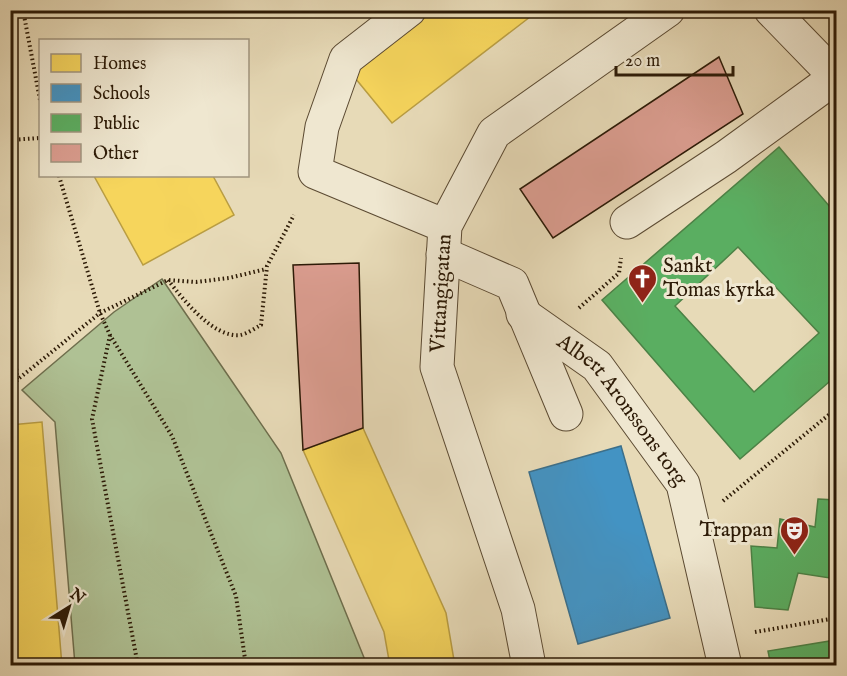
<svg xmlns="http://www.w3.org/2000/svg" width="847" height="676" viewBox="0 0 847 676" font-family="'IM FELL English',serif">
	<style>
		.green { fill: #afc194; stroke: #6e6e4d; stroke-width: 1.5 }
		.homes { fill: #f6d55c; stroke: #b99d42; stroke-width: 1.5 }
		.schools { fill: #4393c3; stroke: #3c6f8a; stroke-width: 1.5 }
		.public { fill: #5aae61; stroke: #4c8246; stroke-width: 1.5; fill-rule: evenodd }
		.building { fill: #db9d90; stroke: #2c1a06; stroke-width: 1.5 }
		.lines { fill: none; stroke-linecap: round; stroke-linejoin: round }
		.minor-casing { stroke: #5b4a32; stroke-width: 35 }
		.path { stroke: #2c1a06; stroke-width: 4; stroke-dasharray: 1.5 3; stroke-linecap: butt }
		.minor { stroke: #efe7d0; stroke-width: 33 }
		.labels { text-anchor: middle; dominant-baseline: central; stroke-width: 6; stroke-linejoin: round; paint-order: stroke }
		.poi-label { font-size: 21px; fill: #2c1a06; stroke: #efe7d0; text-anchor: start }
		.street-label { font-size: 21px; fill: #2c1a06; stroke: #efe7d0 }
	</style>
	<rect width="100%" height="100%" fill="#e7dab7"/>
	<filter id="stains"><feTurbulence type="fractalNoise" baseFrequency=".00333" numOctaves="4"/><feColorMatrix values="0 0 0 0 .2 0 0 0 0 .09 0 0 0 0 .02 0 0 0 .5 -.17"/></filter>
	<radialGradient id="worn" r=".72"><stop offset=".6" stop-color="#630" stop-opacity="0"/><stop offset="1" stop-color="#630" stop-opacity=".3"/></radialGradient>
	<path class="green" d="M162 279 281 453 367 665H75L55 422 22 390 114 312Z"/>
	<path class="homes" d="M431 10H539L392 123 351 73Z
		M94 176H213L234 215 143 265Z
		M42 422 62 666H10V425Z
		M363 428 446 613 455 666H390L384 632 303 450Z"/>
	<path class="schools" d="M621 446 670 618 578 644 529 472Z"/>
	<path class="public" d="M779 147 836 214V376L740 459 602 300ZM738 247 819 333 754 392 675 306Z
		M818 499 836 500V565L830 578 798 573 788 610 755 607 751 546 777 548 780 519 815 527Z
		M836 640V666H771L768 651Z"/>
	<path class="building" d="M719 57 743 114 553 238 520 189Z
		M359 263 363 428 303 450 293 265Z"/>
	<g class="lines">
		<defs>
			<g id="minor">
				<path d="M409 10 346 59 322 127 315 172 445 226"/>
				<path d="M771 10 836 77"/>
				<path d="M627 222 726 157 836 77"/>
				<path d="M443 254 512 284 566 414"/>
				<path id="s1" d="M523 314 597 366 683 484 725 666"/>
				<path id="s2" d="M529 666 518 609 437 367 445 226 494 133 668 10"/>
			</g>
		</defs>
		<use href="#minor" class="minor-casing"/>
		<path class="path" d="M23 10 40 100
			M10 140 40 138
			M59 176 100 313 110 335 172 436 236 596 246 666
			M10 270 17 380
			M168 280C183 299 213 338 240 335 247 334 255 328 261 325L267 266 294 215
			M579 308 619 273 621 258
			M110 335 92 419 138 666
			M10 398 17 380 100 313 168 280 196 282 229 278 266 269
			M723 501 836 409
			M755 632 836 618"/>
		<use href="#minor" class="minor"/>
	</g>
	<defs>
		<symbol id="church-pin" viewBox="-11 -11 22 30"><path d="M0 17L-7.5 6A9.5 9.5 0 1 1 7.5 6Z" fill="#8f2418" stroke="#efe7d0"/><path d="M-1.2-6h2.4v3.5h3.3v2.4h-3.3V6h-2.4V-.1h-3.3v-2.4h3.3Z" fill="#fff"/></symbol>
		<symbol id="theatre-pin" viewBox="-11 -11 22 30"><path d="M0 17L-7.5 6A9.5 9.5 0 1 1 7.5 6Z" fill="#8f2418" stroke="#efe7d0"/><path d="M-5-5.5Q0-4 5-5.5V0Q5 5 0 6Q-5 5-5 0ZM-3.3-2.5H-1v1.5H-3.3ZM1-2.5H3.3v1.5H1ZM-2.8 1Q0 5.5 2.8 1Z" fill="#fff"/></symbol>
	</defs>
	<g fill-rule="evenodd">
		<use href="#church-pin" x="626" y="262" width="33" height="45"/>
		<use href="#theatre-pin" x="778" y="514" width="33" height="45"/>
	</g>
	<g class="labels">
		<g class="poi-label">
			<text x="663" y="266">Sankt<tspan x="663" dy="24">Tomas kyrka</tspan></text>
			<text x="773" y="530" text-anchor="end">Trappan</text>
		</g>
		<g class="street-label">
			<text stroke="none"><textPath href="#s2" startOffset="387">Vittangigatan</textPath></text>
			<text stroke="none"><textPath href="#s1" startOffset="140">Albert Aronssons torg</textPath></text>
		</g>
	</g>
	<rect width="847" height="676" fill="none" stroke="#e7dab7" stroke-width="36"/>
	<rect x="12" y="12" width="823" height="652" fill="none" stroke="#2c1a06" stroke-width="3"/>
	<rect x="18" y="18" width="811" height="640" fill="none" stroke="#2c1a06" stroke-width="1.5"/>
	<rect x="39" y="39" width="210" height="138" fill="#efe7d0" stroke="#a1957f" stroke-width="1.5"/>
	<rect x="51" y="54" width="30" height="18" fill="#f6d55c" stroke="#a1957f" stroke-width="1.5"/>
	<text x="93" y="69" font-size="18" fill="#2c1a06">Homes</text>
	<rect x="51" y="84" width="30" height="18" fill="#4393c3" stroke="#a1957f" stroke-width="1.5"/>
	<text x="93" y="99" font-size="18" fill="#2c1a06">Schools</text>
	<rect x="51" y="114" width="30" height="18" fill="#5aae61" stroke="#a1957f" stroke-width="1.5"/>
	<text x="93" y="129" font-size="18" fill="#2c1a06">Public</text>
	<rect x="51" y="144" width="30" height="18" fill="#db9d90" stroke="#a1957f" stroke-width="1.5"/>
	<text x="93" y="159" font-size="18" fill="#2c1a06">Other</text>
	<g transform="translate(69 607) rotate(37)" stroke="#efe7d0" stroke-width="4.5" paint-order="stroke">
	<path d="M0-4.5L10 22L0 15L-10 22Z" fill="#2c1a06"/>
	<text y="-9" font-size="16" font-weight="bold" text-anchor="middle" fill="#2c1a06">N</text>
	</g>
	<path d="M616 66v9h117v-9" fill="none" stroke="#2c1a06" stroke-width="3"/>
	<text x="625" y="66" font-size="18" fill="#2c1a06" stroke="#efe7d0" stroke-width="4.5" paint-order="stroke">20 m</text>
	<rect width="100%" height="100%" filter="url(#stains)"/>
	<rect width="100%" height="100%" fill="url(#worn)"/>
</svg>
